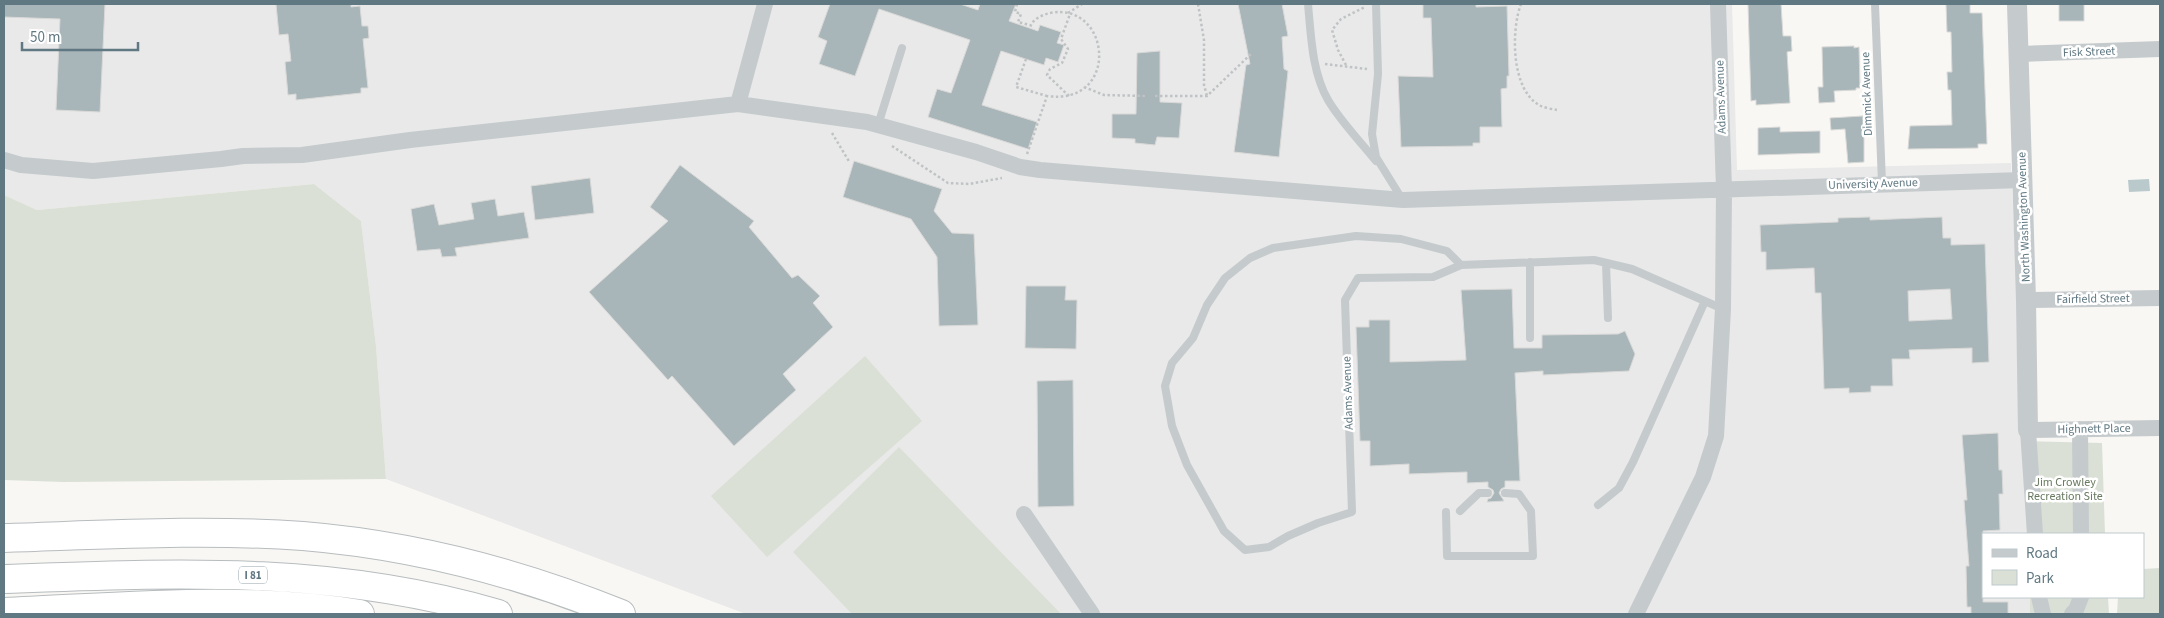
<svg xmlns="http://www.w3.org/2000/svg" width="2164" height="618" viewBox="0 0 2164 618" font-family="'Source Sans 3',sans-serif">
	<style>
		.built { fill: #e8e9e8 }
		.green { fill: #dae0d5 }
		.water { fill: #bacacc }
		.building { fill: #a8b5b9; stroke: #d9d9d7; fill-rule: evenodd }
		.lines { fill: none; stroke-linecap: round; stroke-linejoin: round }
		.motorway-casing { stroke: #b7bcbe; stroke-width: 30 }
		.path { stroke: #c0c3c5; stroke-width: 2.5; stroke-dasharray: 2.5 2.5; stroke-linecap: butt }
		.service { stroke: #c5cacd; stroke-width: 8 }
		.minor { stroke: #c5cacd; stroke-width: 16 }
		.tertiary { stroke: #c5cacd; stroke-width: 20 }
		.motorway { stroke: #fff; stroke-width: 28 }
		.labels { text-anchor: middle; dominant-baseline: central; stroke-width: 5; stroke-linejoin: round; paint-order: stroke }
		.shield { fill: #fff; stroke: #90a0a8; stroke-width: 1 }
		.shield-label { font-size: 11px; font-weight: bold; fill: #607882 }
		.street-label { font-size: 12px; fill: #607882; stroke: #fff }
		.park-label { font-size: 12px; fill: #687a60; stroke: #fff }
	</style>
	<rect width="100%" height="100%" fill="#f8f7f4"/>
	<path class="built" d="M4 4H1732L1737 170 2011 163 2028 534H1983V597H2031V614H746L386 479 376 346 361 221 314 184 37 210 4 195Z"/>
	<path class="green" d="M314 184 361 221 376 346 386 479 63 482 4 480V195L37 210Z
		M865 356 922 421 767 557 711 496Z
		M2023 441 2102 443 2105 534H2027Z
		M899 447 1061 614H852L793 552Z
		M2160 568V614H2117L2118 597H2143V569Z
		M2030 597H2108L2109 614H2030Z"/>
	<path class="water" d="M2149 179 2150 191 2129 192 2128 180Z"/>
	<path class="building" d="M4 4H105L100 112 56 110 60 19 4 17Z
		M276 4H351V7L360 6 362 26H368L369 38 363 39 368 88H361V93L296 100V94L288 95 285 62 291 61 288 34 279 35Z
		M830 4H960L978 10 980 4H1016L1009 21 1038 31 1040 25 1061 32 1057 43 1064 45 1058 62 1046 58 1044 65 1001 51 982 105 1037 122 1028 149 928 117 937 89 951 93 970 40 879 9 855 76 819 64 827 41 818 37Z
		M1238 4H1282L1288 36 1282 37 1284 69 1288 71 1279 157 1234 152 1246 65 1250 64Z
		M1423 4H1476V7L1507 6 1509 76H1507V88L1501 89 1502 127H1480V143H1473V146L1401 147 1398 76 1433 77 1431 18H1423Z
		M1748 4H1781L1783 36H1791L1792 51 1787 52 1790 103 1756 105V100L1751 101Z
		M1946 4H1970V13H1982L1987 144H1978V148L1908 149 1910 126 1952 125 1951 90H1948L1947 72H1952L1951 32H1947Z
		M2059 4H2084V21H2059Z
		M1854 46V48L1859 47 1860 88H1856V90L1834 91 1835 102 1819 103 1818 87H1823L1822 47Z
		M1160 51V102L1182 103 1179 138 1157 137 1155 145 1135 143V139L1112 138V114H1136L1137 53Z
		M1863 116V126H1864V162L1848 163 1845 129 1831 130 1830 118Z
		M1780 127V132L1820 131V153L1758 155V128Z
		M854 161 942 189 934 211 952 233 974 234 978 325 939 326 937 257 911 219 843 197Z
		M680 165 754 221 749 227 792 278 798 275 820 296 813 303 833 327 783 374 796 390 734 446 672 376 668 380 589 292 668 221 650 207Z
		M590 178 594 213 535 220 531 186Z
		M495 199 498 216 524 212 529 238 455 248 457 256 442 257 440 249 417 251 411 209 434 204 439 225 474 219 471 203Z
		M1870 217V220L1942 217 1943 238H1951V245L1985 244 1989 362 1972 363V348L1909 350 1910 359H1892L1893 386H1871V392L1849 393V388L1824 389 1821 293H1815L1814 268 1766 270V252H1761L1760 225 1838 222V218ZM1950 289 1952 319 1909 321 1908 291Z
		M1026 286H1066L1065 300H1077L1076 349 1025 348Z
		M1512 289 1514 348H1542V335L1618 334 1625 331 1635 354 1629 371 1543 375V371L1515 373 1520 481H1505V487L1501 489 1499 493 1504 501 1487 502 1488 499 1491 498 1494 493 1493 490 1488 487V482L1467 483V472L1409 474V464L1370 466V441H1360L1356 327H1369V320H1390V362L1466 360 1461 290Z
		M1073 380 1074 506 1038 507 1037 381Z
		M1998 433 1999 470H2002L2003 494H1999L2000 530 1983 531V602H2008V614H1971V607H1967L1966 566H1969L1964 500H1967L1962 435Z"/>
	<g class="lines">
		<defs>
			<path id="motorway" d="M4 538C103 535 203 529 303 536 412 545 520 573 621 614
				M4 579C175 573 331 565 498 614
				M4 612C122 607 242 595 360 614"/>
		</defs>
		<use href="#motorway" class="motorway-casing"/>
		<path class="path" d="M1017 4 1015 12 1021 14 1018 22 1030 25
			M1198 4 1204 40V85L1207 96
			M1521 4C1511 30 1511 89 1539 105 1544 108 1552 109 1557 110
			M1068 13 1082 4
			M1026 59 1016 87 1047 96
			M1325 64 1367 69
			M1346 65 1338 50 1332 30 1341 19 1365 7
			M1084 87 1104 95 1146 96
			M1069 96 1047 75 1050 69 1062 63 1068 49 1061 39 1070 14
			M1155 96H1207L1251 54
			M832 133 850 163
			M892 146 948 183 969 184 1002 178
			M1027 154 1047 96C1121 106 1111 1 1050 13 1042 15 1032 19 1030 28"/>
		<path class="service" d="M1308 4C1311 36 1312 72 1328 100 1341 122 1360 141 1376 161
			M1376 4 1378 74 1372 134 1376 157 1402 199
			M1875 4 1882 183
			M878 125 902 48
			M1530 262V338
			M1606 263 1608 318
			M1461 265 1447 251 1401 239 1356 236 1273 248 1250 258 1225 278 1207 305 1193 338 1172 363 1165 386 1172 426 1187 465 1224 531 1245 550 1269 547 1288 536 1318 523 1352 512 1345 300 1358 278 1433 277 1461 265 1594 260 1632 269 1723 309
			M1598 505 1619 488 1633 462 1705 301
			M1460 511 1479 493H1488
			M1446 512 1447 556H1533L1531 511 1519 494 1505 493"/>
		<path class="minor" d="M2018 54 2160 49
			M738 104 765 4
			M4 160 21 165 93 171 221 159 243 156 302 155 410 140 738 104 867 122 976 152 1020 167 1040 170 1403 200 2022 180
			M2026 300 2160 298
			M2080 429 2081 534
			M1024 514 1092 614
			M2035 534 2028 430 2160 428
			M2039 597 2043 614
			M1636 614 1703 477 1716 436 1723 309 1724 190 1718 4
			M2072 614 2076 610 2081 597"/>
		<path class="tertiary" d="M2017 4 2026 300 2028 430"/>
		<use href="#motorway" class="motorway"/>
	</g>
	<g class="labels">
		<rect class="shield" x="239" y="566.5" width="28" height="17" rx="4"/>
		<g class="shield-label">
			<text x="253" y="575">I 81</text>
		</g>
		<g class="street-label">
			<text transform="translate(2089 52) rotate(-2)">Fisk Street</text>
			<text transform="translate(1867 94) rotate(-92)">Dimmick Avenue</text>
			<text transform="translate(1721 97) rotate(-92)">Adams Avenue</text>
			<text transform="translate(1873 184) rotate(-2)">University Avenue</text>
			<text transform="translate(2024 217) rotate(-92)">North Washington Avenue</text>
			<text transform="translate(2093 299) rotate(-1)">Fairfield Street</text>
			<text transform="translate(1348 393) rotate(-92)">Adams Avenue</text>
			<text transform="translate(2094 429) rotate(-1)">Highnett Place</text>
		</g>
		<g class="park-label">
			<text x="2065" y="482">Jim Crowley<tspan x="2065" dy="14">Recreation Site</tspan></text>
		</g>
	</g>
	<rect width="2164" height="618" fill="none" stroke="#607882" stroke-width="10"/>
	<rect x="1982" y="533" width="162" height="65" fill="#ffffff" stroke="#bfc9cd"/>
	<rect x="1992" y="549" width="25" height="8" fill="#c5cacd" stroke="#bfc9cd"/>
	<text x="2026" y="558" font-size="15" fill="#607882">Road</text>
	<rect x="1992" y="570" width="25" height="15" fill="#dae0d5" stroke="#bfc9cd"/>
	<text x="2026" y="583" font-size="15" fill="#607882">Park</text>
	<path d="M22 42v8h116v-8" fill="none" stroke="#607882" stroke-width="2.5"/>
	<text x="30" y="42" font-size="15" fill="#607882" stroke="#ffffff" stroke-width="4" paint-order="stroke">50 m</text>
</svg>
